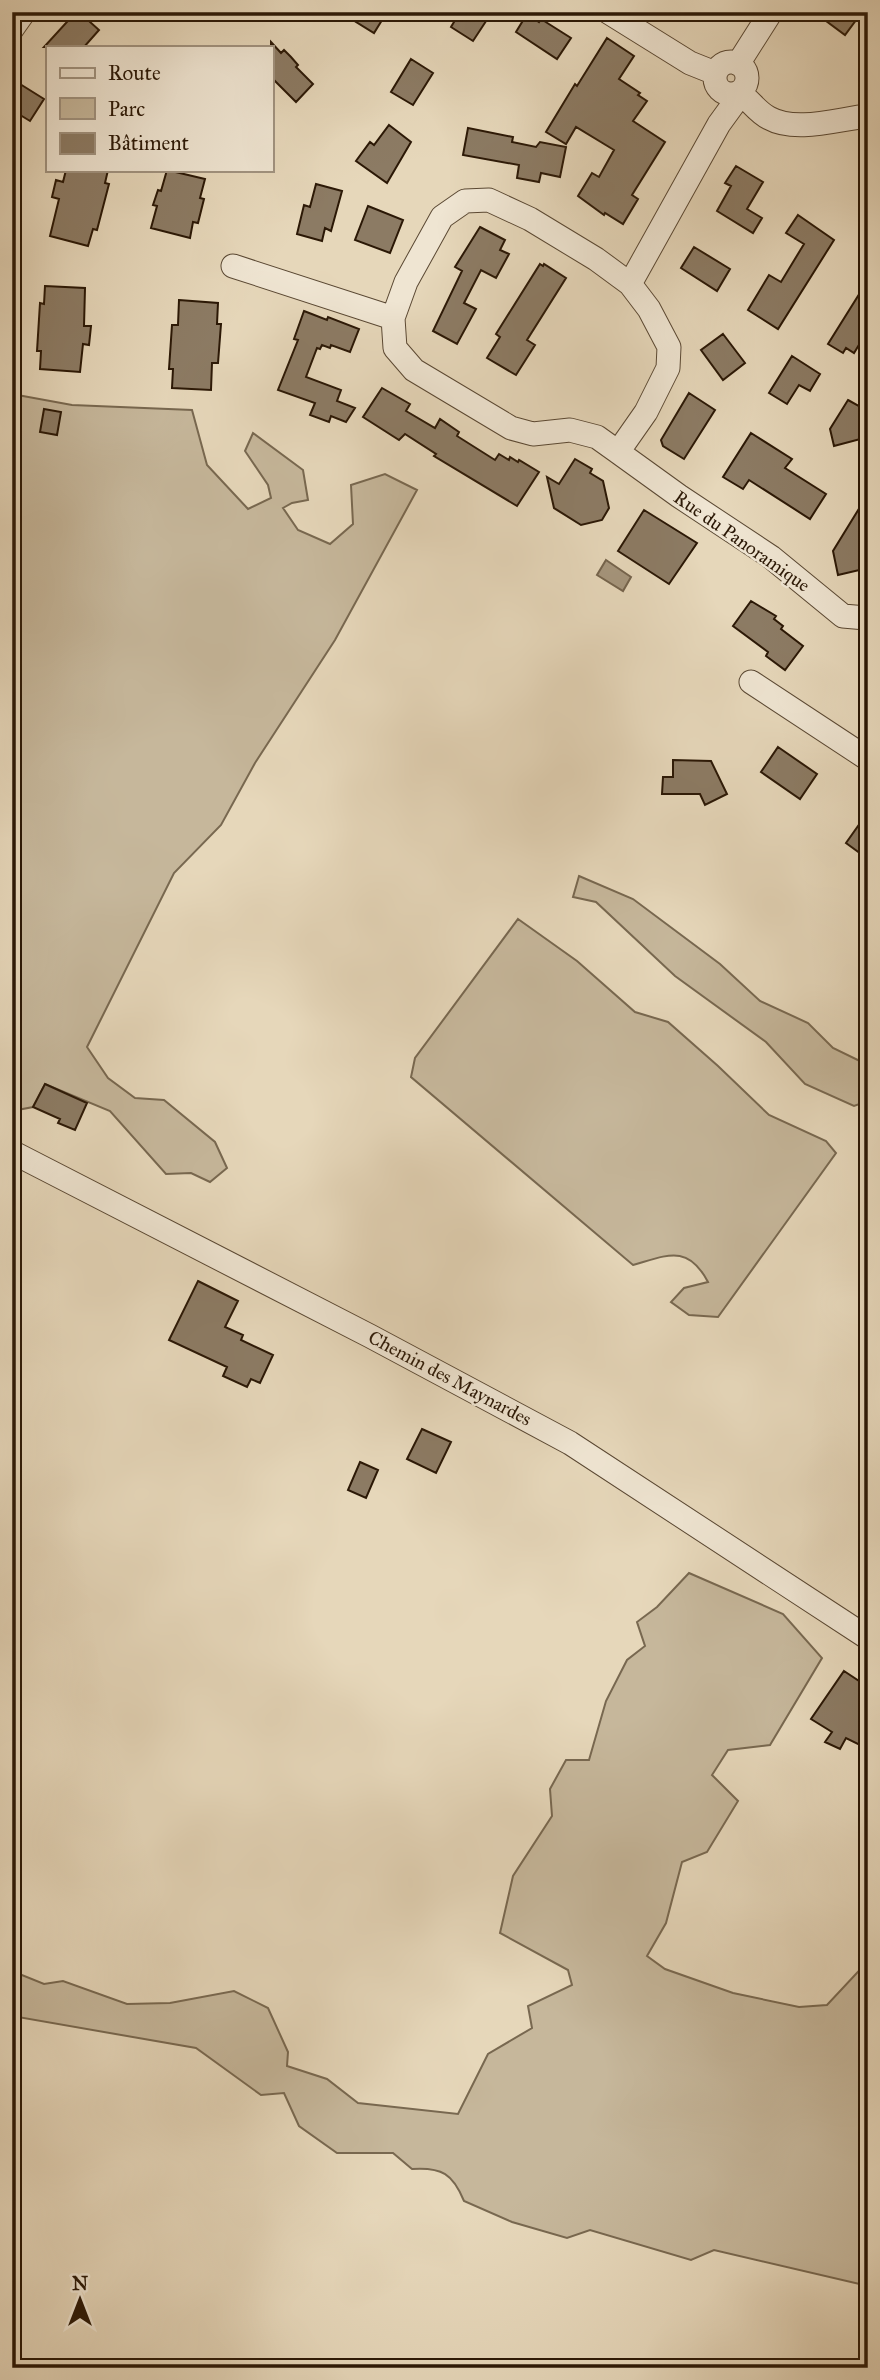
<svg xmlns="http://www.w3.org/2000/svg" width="880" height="2380" viewBox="0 0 880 2380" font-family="'IM FELL Great Primer',serif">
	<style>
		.green { fill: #c6b79b; stroke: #786850; stroke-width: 2 }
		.water { fill: #a6967d; stroke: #75644d; stroke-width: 2 }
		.building { fill: #8c7b64; stroke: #2b1806; stroke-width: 2 }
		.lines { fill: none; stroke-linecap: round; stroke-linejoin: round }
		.minor-casing { stroke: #5a4833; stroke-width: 25 }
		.minor { stroke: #efe5d2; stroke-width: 23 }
		.labels { text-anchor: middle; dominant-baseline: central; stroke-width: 5; stroke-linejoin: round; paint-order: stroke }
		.street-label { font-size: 19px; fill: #2b1806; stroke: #efe5d2 }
	</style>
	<rect width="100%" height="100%" fill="#e6d7ba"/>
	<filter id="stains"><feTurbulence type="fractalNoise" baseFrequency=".00286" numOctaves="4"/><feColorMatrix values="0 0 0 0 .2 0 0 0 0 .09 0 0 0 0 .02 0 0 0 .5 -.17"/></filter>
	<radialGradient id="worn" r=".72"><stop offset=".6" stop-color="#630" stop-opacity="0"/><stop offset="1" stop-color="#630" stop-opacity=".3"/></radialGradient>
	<path class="green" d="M12 394 72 405 192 410 207 465 248 509 271 498 268 485 245 451 253 433 303 470 308 500 292 503 283 508 298 530 330 544 353 524 351 485 385 474 417 490 335 640 255 763 221 825 174 873 87 1047 108 1078 135 1098 164 1100 215 1142 227 1168 210 1182 191 1173 166 1174 110 1111 45 1084 33 1107 12 1111V1072C21 1060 16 1038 12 1024Z
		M579 876 633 899 720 964 760 1001 808 1023 833 1048 868 1065V1101L854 1106 805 1084 766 1042 675 976 596 902 573 897Z
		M518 919 577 961 635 1012 668 1022 718 1066 769 1115 826 1141 836 1153 718 1317 689 1315 671 1302 684 1288 708 1282C688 1244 668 1255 633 1265L411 1077 415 1058Z
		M689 1573 783 1614 822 1658 770 1745 728 1750 712 1775 738 1801 707 1852 682 1862 666 1923 647 1956 665 1969 733 1993 799 2007 827 2005 868 1961V2286L714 2250 691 2260 590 2230 567 2238 512 2222 464 2201C453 2174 442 2167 412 2169L393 2153H337L299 2126 284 2093 261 2095 196 2048 12 2016V1971L44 1984 63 1981 127 2004 170 2003 234 1991 268 2008 288 2052 287 2066 327 2079 358 2103 458 2114 488 2054 532 2028 528 2006 572 1985 568 1970 500 1933 513 1876 552 1816 550 1789 566 1760H589L606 1701 627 1660 645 1646 637 1622 657 1607Z"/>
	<path class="water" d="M606 560 631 577 623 591 597 575Z"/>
	<path class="building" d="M76 12H79L99 30 84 47H44Z
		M340 12H387L374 33Z
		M460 12H492L473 41 451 27Z
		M814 12H862L845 35Z
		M527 14 539 22 541 19 571 38 557 59 516 32Z
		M607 38 634 56 619 79 640 93 638 95 647 101 633 121 665 142 632 195 638 199 623 224 605 213 604 215 578 196 592 173 599 177 614 150 576 127 566 144 546 132 575 84 577 86Z
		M271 42 281 53 284 50 291 57 298 65 296 67 313 84 296 102 271 77Z
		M411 59 433 73 413 105 391 92Z
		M12 79 44 99 30 121 12 110Z
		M389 125 411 142 387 183 356 161 370 142 374 145Z
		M468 128 513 137 512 142 536 147 540 142 566 147 560 177 541 173 539 182 517 178 519 165 463 155Z
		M736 166 763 182 747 209 762 218 753 233 717 211 731 186 725 183Z
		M66 170H108L105 183 109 184 97 230 93 229 88 246 50 236 59 199 52 197 56 180 63 182Z
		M167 170 205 179 200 198 204 199 198 223 193 222 190 238 151 228 157 206 153 205 158 190 161 191Z
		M316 184 342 191 331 231 325 228 322 241 297 234 304 205 310 207Z
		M368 206 403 220 390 253 355 240Z
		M798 215 834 240 778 329 748 310 769 275 781 282 804 244 786 233Z
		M480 227 505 240 500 250 509 254 496 278 481 270 464 303 476 309 457 344 433 331 462 271 455 267Z
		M694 247 730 269 717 291 681 268Z
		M540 264 543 266 544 264 566 278 527 340 535 345 516 375 487 358 500 337 496 334Z
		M868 280V330L854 353 846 348 843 353 828 344Z
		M45 286 85 288 84 326H91L89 345 83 344 80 372 40 369 41 351H37L40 303 44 304Z
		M179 300 218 303 217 324H221L218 363H212L211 390 172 388 173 369H169L172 325H178Z
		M304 311 327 320 328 317 359 329 350 352 331 345 330 348 322 345 320 349 317 348 306 377 341 390 337 401 355 408 346 422 331 416 329 422 310 415 315 403 278 390 298 340 294 339Z
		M723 334 745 363 723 380 701 350Z
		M792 356 820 374 810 391 799 385 787 404 769 393Z
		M382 388 410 404 406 411 435 428 440 419 459 432 457 436 495 460 499 454 509 460 510 457 518 462 519 460 539 472 517 506 434 456 436 454 405 434 399 440 363 417Z
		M689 393 715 410 684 459 663 446 661 440Z
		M848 400 859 406 860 418 868 422V437L834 446 830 429Z
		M44 409 61 412 57 435 40 432Z
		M751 433 792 459 785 468 826 494 810 519 749 480 743 489 723 477Z
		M575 459 592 469 590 473 603 481 609 508 602 520 581 525 554 508 547 477 559 484Z
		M868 494V568L838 575 833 551Z
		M644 510 697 543 669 584 618 551Z
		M751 601 776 616 774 619 783 626 781 629 803 646 785 670 766 656 768 652 733 626Z
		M778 747 817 774 800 799 761 772Z
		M673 760 711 761 727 794 705 805 700 794H662L663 777H673Z
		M868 812V859L846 843Z
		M45 1084 87 1103 75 1130 58 1123 60 1119 33 1107Z
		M198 1281 238 1301 225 1327 243 1335 241 1340 273 1355 260 1383 251 1379 247 1387 223 1376 227 1367 169 1340Z
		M422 1429 451 1442 436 1473 407 1459Z
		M360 1462 378 1470 366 1498 348 1490Z
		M844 1671 868 1687 863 1708 868 1710V1749L846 1738 840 1749 825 1742 832 1732 811 1719Z"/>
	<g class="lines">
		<defs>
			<path id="minor" d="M608 12 690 63 715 73
				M12 29 24 12
				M715 78a16 16 0 1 1 32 0a16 16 0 1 1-32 0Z
				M738 64 771 12
				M489 200 530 219 596 259 630 284 649 309 669 347 668 368 646 412 618 452 597 437 570 430 533 434 511 428 414 370 395 348 393 318 406 282 442 217 465 201Z
				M233 266 393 318
				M630 284 719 124 735 102 739 92C750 100 757 112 769 118 796 133 838 119 868 116
				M618 452 679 496 771 557 843 616 866 618 868 616
				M751 682 868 759
				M12 1152 370 1336 570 1443 868 1638"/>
		</defs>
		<use href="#minor" class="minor-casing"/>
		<use href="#minor" class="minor"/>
	</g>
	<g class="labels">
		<g class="street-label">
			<text transform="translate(742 541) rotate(35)">Rue du Panoramique</text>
			<text transform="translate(450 1378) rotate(28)">Chemin des Maynardes</text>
		</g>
	</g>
	<rect width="880" height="2380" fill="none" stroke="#e6d7ba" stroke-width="42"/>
	<rect x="14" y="14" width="852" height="2352" fill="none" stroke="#2b1806" stroke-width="3.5"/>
	<rect x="21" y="21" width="838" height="2338" fill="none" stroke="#2b1806" stroke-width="2"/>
	<rect x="46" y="46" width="228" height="126" fill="#efe5d2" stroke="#a19380" stroke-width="2"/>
	<rect x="60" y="68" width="35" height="10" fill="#efe5d2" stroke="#a19380" stroke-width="2"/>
	<text x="108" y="80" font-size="21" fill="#2b1806">Route</text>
	<rect x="60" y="98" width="35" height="21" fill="#c6b79b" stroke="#a19380" stroke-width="2"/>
	<text x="108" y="116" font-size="21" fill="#2b1806">Parc</text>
	<rect x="60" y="133" width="35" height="21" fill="#8c7b64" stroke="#a19380" stroke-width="2"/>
	<text x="108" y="150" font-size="21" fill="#2b1806">Bâtiment</text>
	<g transform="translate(80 2300)" stroke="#efe5d2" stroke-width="5" paint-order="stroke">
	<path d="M0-5L12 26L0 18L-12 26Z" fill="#2b1806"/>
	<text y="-10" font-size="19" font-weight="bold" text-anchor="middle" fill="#2b1806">N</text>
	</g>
	<rect width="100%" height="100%" filter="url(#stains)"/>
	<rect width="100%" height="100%" fill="url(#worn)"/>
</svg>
